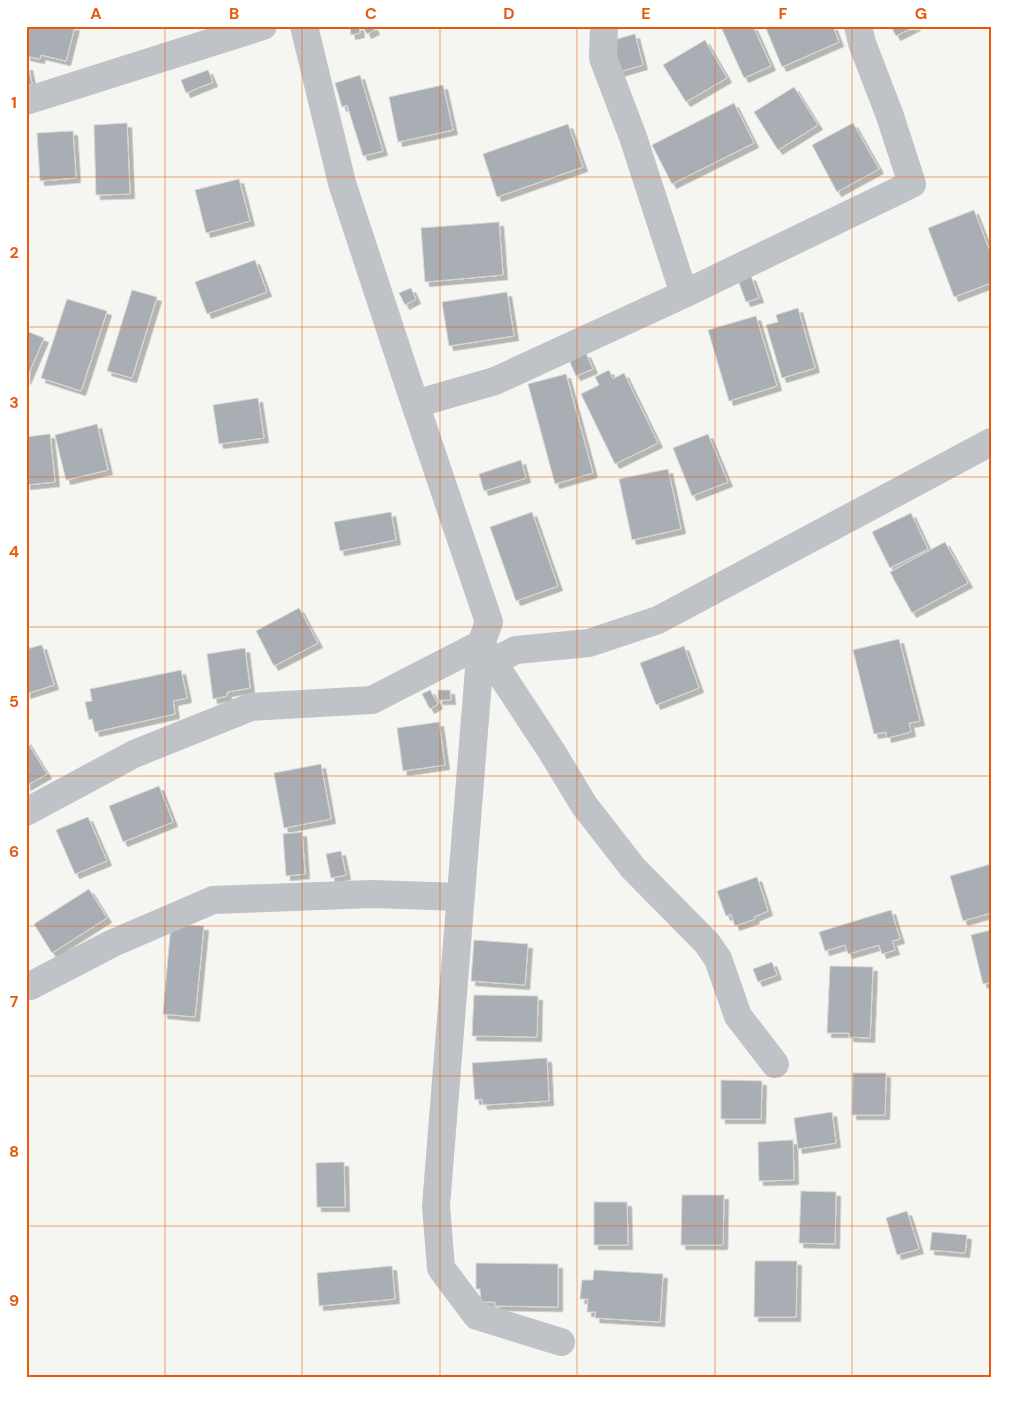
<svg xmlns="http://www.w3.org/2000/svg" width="1017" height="1403" viewBox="0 0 1017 1403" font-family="'DM Sans',sans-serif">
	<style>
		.building { fill: #a8aeb4; stroke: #d7d7d5; filter: url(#shadow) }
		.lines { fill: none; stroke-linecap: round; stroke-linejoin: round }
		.minor { stroke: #bfc2c6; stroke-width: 28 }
		.grid { fill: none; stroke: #e8590c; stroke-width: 1; stroke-opacity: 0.55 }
		.neatline { fill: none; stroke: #e8590c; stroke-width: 2 }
		.grid-label { font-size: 16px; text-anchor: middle; font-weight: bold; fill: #e8590c }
	</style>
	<defs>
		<filter id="shadow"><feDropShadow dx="4.5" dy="4.5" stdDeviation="0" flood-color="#0004"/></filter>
	</defs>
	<rect width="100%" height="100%" fill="#f5f6f2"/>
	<path class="building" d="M26 26H75L66 61 41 55 40 59 26 56Z
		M359 26 360 33 351 35 350 27Z
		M363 26H373L375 30 367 34Z
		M724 26H753L771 66 744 78 721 27Z
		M765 26H833L839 42 782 67Z
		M891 26H916L896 36Z
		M635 34 643 65 615 73 606 42Z
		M705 40 727 78 686 102 663 65Z
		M26 66H28L32 84 26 86Z
		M208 70 213 82 186 93 181 80Z
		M360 75 383 151 363 156 347 105 342 107 335 83Z
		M443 85 453 130 398 142 389 97Z
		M794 87 818 125 778 150 754 112Z
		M734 103 754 143 672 184 652 145Z
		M127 123 130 194 96 195 94 125Z
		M853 123 879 169 837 192 812 145Z
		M568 124 583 167 497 197 483 154Z
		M73 131 76 178 40 181 37 133Z
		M239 179 250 221 206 233 195 190Z
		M974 210 991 254V283L954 297 928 228Z
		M499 222 503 275 425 282 421 228Z
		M255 260 267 292 207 314 195 282Z
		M751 276 759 298 746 302 738 280Z
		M411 288 416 299 405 305 399 293Z
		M132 290 157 297 132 378 107 371Z
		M507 292 514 336 449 346 442 302Z
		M67 299 107 311 81 391 41 378Z
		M798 308 815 368 782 378 766 325 778 322 776 315Z
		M756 316 777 386 729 401 708 330Z
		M26 331 44 338 26 380Z
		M586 353 593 369 576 376 569 360Z
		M609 370 613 379 624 373 658 443 615 464 581 394 599 385 595 377Z
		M566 374 593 473 555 484 528 384Z
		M258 398 264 438 219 444 213 405Z
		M97 424 108 470 66 480 55 435Z
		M50 434 55 482 26 485V437Z
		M708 434 728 482 692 496 673 448Z
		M521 460 526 478 484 491 479 474Z
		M668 469 681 529 632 540 619 479Z
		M391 512 396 540 340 551 334 522Z
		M532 512 558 586 516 601 490 527Z
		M911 513 928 549 890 568 872 532Z
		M945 542 968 583 912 613 890 572Z
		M299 608 318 643 274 666 256 631Z
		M899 639 920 721 909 723 911 732 887 738 886 732 874 734 853 650Z
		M42 645 54 685 26 694V649Z
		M684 646 699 688 656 705 640 663Z
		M245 648 250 688 227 692V696L213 699 207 654Z
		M181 670 187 698 173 701 175 714 95 732 92 719 89 720 85 702 92 701 90 689Z
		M430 690 438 704 430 709 422 694Z
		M438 690H450L451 700H438Z
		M439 722 445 765 403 771 397 728Z
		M26 740 47 774 26 786Z
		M321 764 331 819 284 828 274 773Z
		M159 786 173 822 123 842 109 806Z
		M88 817 107 861 75 874 56 830Z
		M302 832 305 874 286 876 283 834Z
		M341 851 346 875 331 878 326 854Z
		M991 864V913L963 921 950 876Z
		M757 877 768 911 754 917 755 919 735 926 731 914 726 916 717 891Z
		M89 889 107 918 52 953 34 924Z
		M891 910 900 939 892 941 895 950 882 954 879 945 848 954 845 945 825 951 819 932Z
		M171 924 204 926 195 1017 163 1014Z
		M991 930V982L983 984 971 935Z
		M474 940 528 944 525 985 471 981Z
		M772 962 777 975 758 982 753 969Z
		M830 966 873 967 870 1038 849 1037V1033H827Z
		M474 995 538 996 537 1037 472 1036Z
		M547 1058 549 1101 483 1105 482 1099 475 1100 472 1063Z
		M853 1073H886L885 1115H852Z
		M721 1080 762 1081 761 1119H721Z
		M832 1112 836 1143 798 1149 794 1118Z
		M793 1140 794 1180 759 1181 758 1142Z
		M344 1162 345 1207H317L316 1163Z
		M801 1191 836 1192 835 1244 799 1243Z
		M682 1195H724L723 1245H681Z
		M594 1202H627L628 1245H594Z
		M907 1211 919 1249 897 1255 886 1218Z
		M932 1232 967 1235 965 1253 930 1250Z
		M755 1261H797L796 1317H754Z
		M476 1263 558 1264V1307L495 1306V1302H481L480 1289H476Z
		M392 1266 395 1299 319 1306 317 1273Z
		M594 1270 663 1274 660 1322 595 1318 596 1312H587L588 1299H580L582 1280H593Z"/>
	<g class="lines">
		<path class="minor" d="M304 26 342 183 405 374 489 622 481 644 552 752 584 805 633 868 707 943 718 959 738 1016 775 1064
			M604 26 603 58 633 137 684 294
			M26 101 263 26
			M415 404 495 381 684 294 912 184 890 116 862 43 858 26
			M481 644 436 1206 441 1268 477 1316 561 1342
			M492 662 516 650 589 643 658 620 991 442
			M26 812 134 754 251 707 372 700 481 644
			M26 985 30 986 113 943 213 900 372 894 461 897"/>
	</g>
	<path class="grid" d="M165 26V1377M302 26V1377M440 26V1377M577 26V1377M715 26V1377M852 26V1377M26 177H991M26 327H991M26 477H991M26 627H991M26 776H991M26 926H991M26 1076H991M26 1226H991"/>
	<rect width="1017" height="1403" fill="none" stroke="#ffffff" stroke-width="55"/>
	<rect x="28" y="28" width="962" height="1348" class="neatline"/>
	<g class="grid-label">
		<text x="96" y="19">A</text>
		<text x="234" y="19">B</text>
		<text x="371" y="19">C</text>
		<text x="509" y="19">D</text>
		<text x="646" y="19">E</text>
		<text x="783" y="19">F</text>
		<text x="921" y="19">G</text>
		<text x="14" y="108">1</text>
		<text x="14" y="258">2</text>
		<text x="14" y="408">3</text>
		<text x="14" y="557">4</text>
		<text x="14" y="707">5</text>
		<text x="14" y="857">6</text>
		<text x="14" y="1007">7</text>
		<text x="14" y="1157">8</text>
		<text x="14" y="1306">9</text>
	</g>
</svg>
